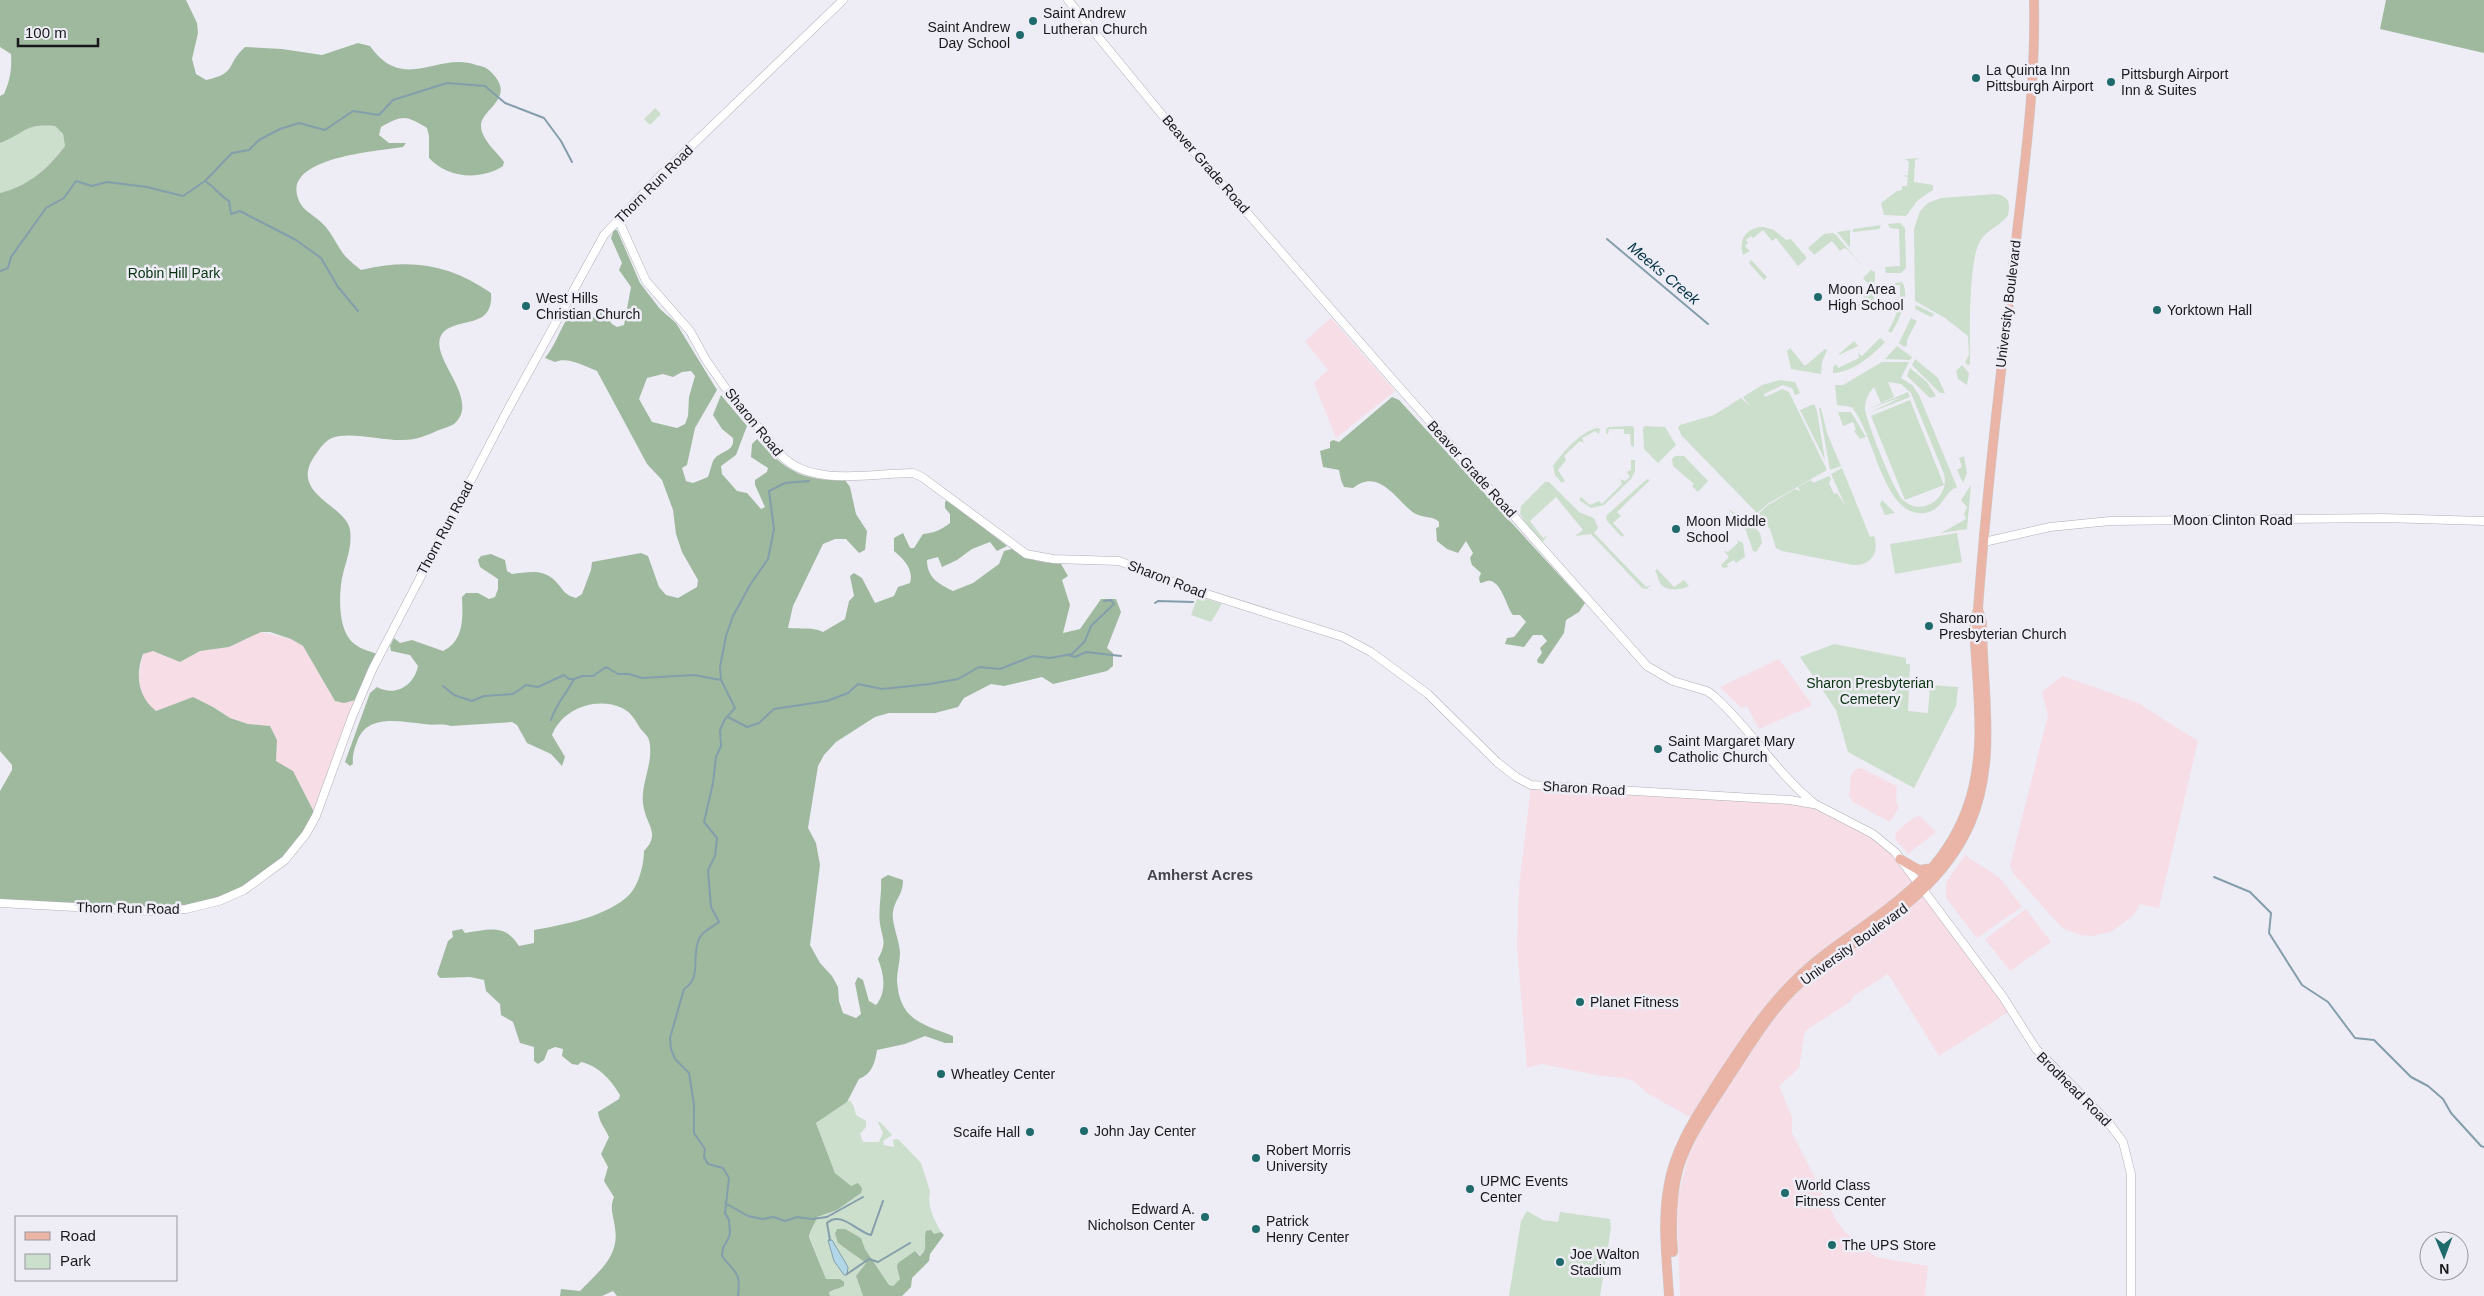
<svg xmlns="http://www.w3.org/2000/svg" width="2484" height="1296" viewBox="0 0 2484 1296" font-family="Arial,sans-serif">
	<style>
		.commercial { fill: #f6dde6 }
		.green { fill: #ccdecc; fill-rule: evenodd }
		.forest { fill: #9fb99f; fill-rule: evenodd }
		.water { fill: #b2d7e9; stroke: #849eab }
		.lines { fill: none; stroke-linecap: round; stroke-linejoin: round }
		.stream { stroke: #849eab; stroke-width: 2 }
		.secondary-casing { stroke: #b0afb8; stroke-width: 9 }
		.primary-casing { stroke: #cccccd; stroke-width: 10 }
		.secondary { stroke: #fff; stroke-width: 8 }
		.primary { stroke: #eab4a6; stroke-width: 9 }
		.poi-dot { fill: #1f6b6b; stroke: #eeedf6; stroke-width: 2 }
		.labels { text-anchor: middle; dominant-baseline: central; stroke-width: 5; stroke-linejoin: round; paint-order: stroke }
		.poi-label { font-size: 14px; fill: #18181b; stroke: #eeedf6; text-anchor: start }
		.street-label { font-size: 14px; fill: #18181b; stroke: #eeedf6 }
		.park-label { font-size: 14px; fill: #09330f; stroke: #eeedf6 }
		.water-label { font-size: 15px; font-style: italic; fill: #003144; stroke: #eeedf6 }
		.neighbourhood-label { font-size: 15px; font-weight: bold; fill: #45454c; stroke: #eeedf6 }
	</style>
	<rect width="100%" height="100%" fill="#eeedf6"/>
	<path class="commercial" d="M1331 318 1395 391 1336 438 1314 383 1328 370 1305 341Z
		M261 632 291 639 303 646 335 701 359 699 316 816 293 771 276 761 277 740 270 726 248 724 230 718 213 707 193 697 156 711 147 704 142 692 138 679 143 654 152 651 180 662 200 651 229 647Z
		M1779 659 1811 703V706L1759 729 1747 706 1741 708 1720 687Z
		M2063 676 2138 703 2198 741 2159 908 2140 904 2133 916 2111 932 2092 936 2080 935 2062 928 2013 873 2010 865 2048 715 2042 691Z
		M1861 768 1897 786 1896 801 1899 808 1890 822 1854 803 1849 797 1851 775 1855 770Z
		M1531 785 1815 804 1889 846 2010 1011 1939 1056 1888 974 1855 995 1850 1002 1805 1031 1799 1068 1779 1086 1792 1117V1133L1835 1218 1845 1232 1876 1257 1928 1266 1925 1296H1680L1677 1200 1688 1158 1697 1138 1692 1135 1699 1122 1647 1093 1635 1082 1625 1078 1601 1076 1542 1064 1527 1068 1517 947 1519 887Z
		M1920 816 1936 832 1908 854 1895 839 1896 832 1913 818Z
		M1965 855 2000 878 2022 907 1977 938 1946 898V883Z
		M2026 909 2051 942 2010 971 1985 939Z"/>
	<path class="green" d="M655 108 661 114 650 125 644 119Z
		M38 124 55 126 63 134 65 146C48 169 28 186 0 193V143C14 138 24 128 38 124Z
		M1920 158 1915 160 1914 182 1933 185V190L1918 200 1906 216 1884 215 1881 203 1897 191 1902 190V186H1907L1908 177 1903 176 1908 175 1909 162 1905 159Z
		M1996 194C2010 196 2010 204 2008 215 2001 226 1987 229 1980 241 1968 263 1970 336 1970 364L1968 365 1965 362 1969 355 1968 336 1945 318 1915 301 1914 229 1920 211 1928 203 1941 198Z
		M1900 223 1905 228 1906 268 1901 273H1886L1885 267 1900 266 1899 229 1890 228 1888 224Z
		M1881 225 1879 229 1853 232V229Z
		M1764 227 1774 230 1786 240 1791 239 1807 258 1798 266 1776 238 1772 241 1763 230 1753 238 1751 236 1746 240 1748 243 1745 246 1750 251 1743 255C1738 239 1747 227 1764 227Z
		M1850 230V246L1849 247 1837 232Z
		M1833 233 1836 235 1866 270 1848 250 1844 248 1840 251 1832 241 1814 255 1808 248 1824 234Z
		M1751 260 1767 277 1764 280 1749 263Z
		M1871 270 1875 272 1874 300 1862 311 1857 306 1865 299 1863 296 1872 288 1863 278Z
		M1902 282C1911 294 1899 322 1891 333L1888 331C1897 317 1901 302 1900 285H1895V283Z
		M1916 305 1934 314 1931 317 1915 309Z
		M1911 318 1917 321 1907 340V346L1904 347 1899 343Z
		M1880 338 1885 342C1872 356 1853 372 1833 373V367L1836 364 1838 368 1859 358 1858 353 1862 356Z
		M1854 341 1858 346 1839 355V354Z
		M1897 346 1912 357 1910 360 1885 359Z
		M1790 348 1805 366 1825 349 1827 350 1822 362 1821 374 1791 369 1787 351Z
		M1915 359 1938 378 1945 393H1940L1912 365Z
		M1882 362H1909L1901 378 1912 385 1919 395 1957 487C1945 491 1943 508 1929 512 1883 525 1875 430 1851 407L1837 405 1835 385H1843ZM1888 382 1901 384 1911 393 1944 474C1950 497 1923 518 1903 500 1895 493 1865 419 1865 408 1865 399 1869 393 1874 387L1881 403 1894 397Z
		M1962 365 1969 373 1967 385 1958 379 1956 371Z
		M1910 368 1927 382 1936 396 1930 398 1907 376Z
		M1780 380 1795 382 1800 393 1795 395 1792 388 1783 385 1764 394 1765 397 1782 389 1789 392 1827 470 1769 503 1757 513 1682 436 1678 428 1680 425 1714 415 1741 398 1749 405 1743 397 1762 385Z
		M1908 392 1910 397 1869 413 1902 397 1868 409Z
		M1910 400 1944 485 1905 500 1871 416Z
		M1814 404 1817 411 1825 460 1800 410Z
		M1819 408H1821L1827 433 1841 466 1830 470Z
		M1838 412H1851L1866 437 1860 439 1854 431 1856 430 1853 422 1843 426Z
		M1631 426 1634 427V447L1631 446 1630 434H1624V429H1609L1608 434 1606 433V429L1609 427Z
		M1645 426 1665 427 1676 445 1658 463 1644 449 1643 428Z
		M1597 428 1600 429 1599 434 1595 431 1582 438 1584 443 1580 441 1564 456 1566 460 1558 470 1565 481 1562 483 1555 475 1553 466C1564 451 1579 433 1597 428Z
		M1675 456H1684L1708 481 1698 492 1692 486 1694 484 1673 466 1672 459Z
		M1964 456 1967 473 1963 483 1957 470 1962 467 1959 458Z
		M1631 460H1635V471L1631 479 1604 505 1591 508 1579 500 1581 497 1590 505 1599 501 1602 504 1622 484 1620 479 1625 481 1630 477 1627 472 1631 470Z
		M1842 468 1870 537 1874 536C1880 552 1871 566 1853 565L1782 551 1776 548 1770 529 1758 514 1768 505 1795 489 1800 491 1798 487 1811 480 1813 483 1829 476 1831 479 1829 483 1834 494 1837 493 1845 505 1831 474Z
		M1647 479 1650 480 1617 512 1621 516 1613 523 1624 535 1622 537 1607 521 1606 516Z
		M1545 482H1549L1579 512 1594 518 1598 528 1594 533 1646 587 1651 585 1647 589 1642 588 1591 534 1575 536 1583 530 1556 497 1530 521 1543 538 1547 536 1542 543 1518 515 1524 520 1520 514 1521 506Z
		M1971 485 1967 529 1941 533 1966 519 1964 514 1967 507 1961 500Z
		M1882 500 1895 513 1885 515 1880 504Z
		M1728 509 1743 518 1746 517 1760 533 1762 543 1756 552 1753 551 1744 525Z
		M1957 533 1962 562 1895 574 1890 544Z
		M1737 540 1743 543 1745 557 1736 563 1734 560 1727 564 1728 567 1723 568 1721 565 1729 557 1724 551 1728 552 1738 543Z
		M1657 569 1674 587 1684 580 1689 586C1682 590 1665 592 1660 583 1658 579 1658 575 1655 571Z
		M1198 596 1222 604 1211 622 1191 615Z
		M1834 644 1906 658V664H1910L1908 711 1928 713 1930 685 1958 687 1956 706 1914 788 1848 752 1836 710 1800 657Z
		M850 1100 854 1107 856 1115 866 1121V1127L860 1134 863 1142H879L883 1133 878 1122H880L892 1135 883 1141 884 1145 894 1147 893 1140 898 1139 921 1163 930 1191C927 1207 933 1217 941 1232L926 1238 927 1244 921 1255 915 1251C901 1264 898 1259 900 1279L893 1286 889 1285 865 1249 859 1236 838 1243 865 1261 866 1263 856 1276 863 1296H830L829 1292 836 1290 840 1279H826L809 1236C810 1229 815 1225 817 1217L837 1210 861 1193 847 1185 835 1173 816 1123Z
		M1527 1211 1543 1220 1558 1222 1560 1212 1610 1219 1611 1228 1600 1296H1509L1521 1221Z"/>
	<path class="forest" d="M0 0H186L197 23 198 33 192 59 196 74 206 80C238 73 225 65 245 47L282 49 322 55 358 43 370 46C404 94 438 51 476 65 481 66 486 67 490 71 519 98 480 109 481 126 481 139 497 152 504 162L503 166C480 181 447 178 429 158V136L427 128C405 115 403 115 381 127L379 135 389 143H406L403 147C379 151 283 157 298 198 302 211 313 214 322 223 332 232 337 247 346 257 351 262 356 266 361 270 410 258 450 264 491 293 494 331 456 316 442 334 427 356 480 397 456 422 453 426 444 428 439 430 428 435 416 440 403 440 383 441 350 431 332 438 325 441 320 448 316 454 286 494 347 505 350 530 353 550 343 566 341 585 339 603 339 634 356 645 362 650 373 652 380 655L359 699 344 703 335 701 303 646 291 639 270 632H261L229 647 200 651 180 662 153 651 143 654C135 675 138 697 156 711L193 697 213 707 230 718 248 724 270 726 277 740 276 761 293 771 316 816 296 847 244 890 186 909 0 903V791L12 770V765L0 751V193C28 186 48 169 65 146L63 134 55 126C24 123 26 133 0 143V96L4 94C10 81 12 69 11 54L0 47Z
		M2386 0H2484V53L2380 29Z
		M614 230H617L640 283 660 309 676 323 717 390 695 428 687 465 682 468 686 481 693 483 708 477C710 472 711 466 713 461 719 450 735 453 733 438L722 429 713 415 721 395 747 426 736 455 721 466 722 474 737 491 747 493 761 509 765 507 755 485V480L767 472 768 468 751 457 752 444 757 439C784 470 803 482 845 480L850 487 856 514 867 531 865 550 859 553 846 539H835L823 544 793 606 788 628C799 629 815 627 823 632L845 619 849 601 854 596 850 576 854 573 862 578 875 603 894 596 898 587 910 583C914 570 904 559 894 551V538L903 533 910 548H914L923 534C934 533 941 530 950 523V514L945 508V502L947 500 1007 546 997 551 990 542 972 549 957 560 942 567 938 557 927 560C927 578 939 584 953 591L973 583 999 564 1004 551 1012 549C1028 560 1042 563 1061 564L1068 576 1062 580 1070 605 1063 633 1080 629 1101 599H1116L1121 612 1107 648 1113 653V666L1107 671 1053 684 1042 677 1004 686 991 684 964 698 958 707 935 713H889L875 717 836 742 824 755 818 766 808 828 816 843 820 865 810 945 820 963 832 976 838 987 839 1001 843 1013 856 1018 861 1014 855 983 858 977 863 980 869 1001 876 1005C887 992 884 974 878 959 887 942 883 941 880 924 878 910 882 894 881 879L888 875 903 880C903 895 895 899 893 912 891 922 900 942 900 953 900 962 897 971 897 980 899 1020 922 1024 953 1036V1043H945L925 1036 905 1044 877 1050C875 1063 872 1074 859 1079L847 1102 816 1123 835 1173 851 1186 858 1183 862 1188 861 1193 837 1210 817 1217C815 1225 810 1229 809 1237L826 1279H840L844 1282V1286L829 1292 830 1296H617L613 1291 602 1296H560L561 1289 580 1291C598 1272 620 1256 615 1228 614 1216 609 1209 614 1197L604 1181 608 1167 601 1154 609 1137C605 1128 599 1122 598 1112L619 1099 620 1095C611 1080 599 1066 581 1062L578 1065 572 1064 562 1056 563 1049 555 1047 548 1050 544 1060 538 1064 534 1061V1047L520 1043 513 1022 501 1015 500 1004 486 991 484 980 470 977 440 978 437 974 448 941 453 937 452 931 462 929 465 933C488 930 505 923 519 946L534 943V930C563 925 609 916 630 894 639 884 644 864 644 851 660 834 648 827 644 809 638 787 655 763 649 740 648 736 643 732 640 728 635 720 632 713 622 708 596 696 562 709 552 735L565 757 562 766 551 754 527 743 517 725 512 722 451 726C441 723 434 726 424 724 400 722 367 713 357 742 354 749 352 757 353 764L350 766 345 762 370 693 377 687C395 697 414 686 418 666L410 655 391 651 390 646 394 638 400 643 412 640 443 651C464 641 463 618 462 597L466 593H478L489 599 495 597 498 589V579L480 567 478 560 481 556 491 554 505 560 507 571 512 574C530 572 545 568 558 584 565 592 565 595 576 598L582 594 591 570 592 562 641 553 648 556 659 587 666 595 678 598 697 587 698 580 682 552 676 534 673 510 662 480 647 464 597 371C585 366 567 356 555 362L545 358C557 343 561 325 573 310L588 313 598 321 602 320 599 310 601 307 612 324 617 327 624 325 631 287 619 270 622 263 611 238ZM691 371 695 376 689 397 688 416 685 424 677 428 652 422 639 399 647 378 663 374 673 377 682 372Z
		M1392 397 1399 400 1585 603 1579 612 1566 620 1564 633 1543 664 1538 663 1537 660 1542 653 1540 648 1547 641 1542 635H1533L1524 647 1505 644 1507 638 1514 637 1526 622 1520 615H1513C1507 609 1501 578 1487 581 1484 582 1482 583 1480 583L1479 578 1481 573 1472 565 1470 558 1473 553 1466 541 1458 553 1447 549 1437 541 1436 528 1439 527V522C1434 516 1422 518 1414 513 1396 500 1379 467 1353 488L1344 487 1341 480 1339 470 1323 467 1320 451 1330 448V442L1333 440 1339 442Z
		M837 1229H845L861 1238 865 1249 889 1285 893 1286 900 1279 897 1267 898 1263 915 1251 920 1256C929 1248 923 1240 926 1231L931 1230 934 1234 941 1232 944 1235 930 1254 929 1261 912 1278 911 1287 902 1296H863L856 1276 866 1263 838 1243 835 1234Z"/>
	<path class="water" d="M828 1240H832L848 1267 847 1275H844L834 1261Z"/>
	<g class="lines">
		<path class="stream" d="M205 181C215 187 219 195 229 201L231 214 240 211 296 240 321 258 338 287 358 311
			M1607 239 1708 324
			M0 271 8 268 11 257 46 208 64 198 76 181 92 186 107 182 147 187 183 196 205 181 232 153 249 150 259 140 280 129 299 123 325 130 353 111 379 115 393 100 447 83 485 86 505 103 544 118 561 141 572 162
			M1155 603 1158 601 1193 602
			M1068 655 1075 657 1086 652 1121 656
			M443 686 454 695 472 701 484 696 513 694 526 685 538 687 564 675 569 679H574
			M728 717 747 727 759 723 774 709 827 701 848 693 858 684 882 689 930 684 958 679 979 667 1000 669 1033 656 1050 658 1072 654 1085 641 1091 626 1114 604 1111 600 1104 601
			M551 720C556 704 566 694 574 679L582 676H593L606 667 618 674H629L642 678 694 675 721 680
			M2214 877 2250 892 2271 913 2269 933 2302 985 2328 1002 2355 1038 2374 1040 2411 1077 2428 1086 2443 1099 2451 1113 2481 1146 2484 1147
			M725 1203 748 1216 763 1219 773 1217 785 1221 797 1217 812 1219 827 1217 863 1197
			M830 1240 827 1223C841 1210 857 1232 871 1235L883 1201
			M847 1274 869 1259 878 1262 910 1243
			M738 1296C741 1270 735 1274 722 1256L723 1248 729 1237 730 1232 729 1220 725 1213 729 1178 723 1168 708 1164 704 1157 705 1149 694 1133V1105L689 1073 675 1059 671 1049 670 1038 684 989C703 978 690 954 700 937 704 930 713 927 719 922L711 907 708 870 715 856 717 838 704 822 713 783 716 757 721 746 720 730 725 719 735 708 721 680 720 667 726 636 733 616 750 585 768 559 774 529 769 491 785 483 809 481"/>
		<defs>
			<path id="secondary" d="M1068 0 1168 122 1393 380 1647 666 1673 681 1707 691 1714 696C1751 729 1775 772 1815 804L1873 834 1895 852 2003 997 2036 1049 2108 1122 2123 1142 2131 1174V1296
				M618 219 646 281 690 331 706 360 724 386 780 454C810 488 872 473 913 473L922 477 1026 554 1053 559 1119 561 1191 589 1343 637 1371 652 1428 694 1497 762 1516 777 1531 785 1790 800 1813 804
				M1984 542 2050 527 2110 521 2384 518 2484 521
				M0 903 150 911 186 909 219 901 244 890 285 860 306 834 316 816 352 717 373 668 506 413 604 235 655 181 843 0"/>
			<path id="primary" d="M1900 859 1919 870 1933 868
				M1673 1252C1671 1224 1671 1197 1678 1170 1688 1136 1710 1107 1729 1077 1753 1041 1775 1001 1811 974 1870 929 1939 895 1970 824 1998 760 1982 690 1982 622L1978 609
				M1669 1296C1667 1261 1662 1224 1668 1189 1674 1147 1698 1114 1720 1079 1750 1033 1779 989 1824 955 1881 912 1939 882 1966 811 1989 752 1976 685 1974 623L1978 609C1987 486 2002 363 2016 241 2025 161 2036 81 2034 0"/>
		</defs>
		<use href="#secondary" class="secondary-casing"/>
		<use href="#primary" class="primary-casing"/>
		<use href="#secondary" class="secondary"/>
		<use href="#primary" class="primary"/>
	</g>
	<g class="poi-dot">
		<circle cx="1033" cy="21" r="5"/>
		<circle cx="1020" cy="35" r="5"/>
		<circle cx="1976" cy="78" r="5"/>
		<circle cx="2111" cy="82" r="5"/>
		<circle cx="1818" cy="297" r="5"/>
		<circle cx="526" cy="306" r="5"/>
		<circle cx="2157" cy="310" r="5"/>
		<circle cx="1676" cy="529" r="5"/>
		<circle cx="1929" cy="626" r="5"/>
		<circle cx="1658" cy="749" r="5"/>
		<circle cx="1580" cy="1002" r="5"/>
		<circle cx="941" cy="1074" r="5"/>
		<circle cx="1084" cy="1131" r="5"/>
		<circle cx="1030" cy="1132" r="5"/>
		<circle cx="1256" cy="1158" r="5"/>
		<circle cx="1470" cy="1189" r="5"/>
		<circle cx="1785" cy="1193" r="5"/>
		<circle cx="1205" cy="1217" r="5"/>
		<circle cx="1256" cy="1229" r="5"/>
		<circle cx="1832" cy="1245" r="5"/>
		<circle cx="1560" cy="1262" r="5"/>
	</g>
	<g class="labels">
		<g class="poi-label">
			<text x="1043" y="13">Saint Andrew<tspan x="1043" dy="16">Lutheran Church</tspan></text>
			<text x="1010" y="27" text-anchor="end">Saint Andrew<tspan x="1010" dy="16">Day School</tspan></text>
			<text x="1986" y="70">La Quinta Inn<tspan x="1986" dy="16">Pittsburgh Airport</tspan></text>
			<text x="2121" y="74">Pittsburgh Airport<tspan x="2121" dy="16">Inn &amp; Suites</tspan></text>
			<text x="1828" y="289">Moon Area<tspan x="1828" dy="16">High School</tspan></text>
			<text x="536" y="298">West Hills<tspan x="536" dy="16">Christian Church</tspan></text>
			<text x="2167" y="310">Yorktown Hall</text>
			<text x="1686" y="521">Moon Middle<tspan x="1686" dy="16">School</tspan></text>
			<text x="1939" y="618">Sharon<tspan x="1939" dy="16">Presbyterian Church</tspan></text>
			<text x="1668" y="741">Saint Margaret Mary<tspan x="1668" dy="16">Catholic Church</tspan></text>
			<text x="1590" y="1002">Planet Fitness</text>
			<text x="951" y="1074">Wheatley Center</text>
			<text x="1094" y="1131">John Jay Center</text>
			<text x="1020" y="1132" text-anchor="end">Scaife Hall</text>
			<text x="1266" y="1150">Robert Morris<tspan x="1266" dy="16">University</tspan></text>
			<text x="1480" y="1181">UPMC Events<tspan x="1480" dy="16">Center</tspan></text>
			<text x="1795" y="1185">World Class<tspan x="1795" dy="16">Fitness Center</tspan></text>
			<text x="1195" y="1209" text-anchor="end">Edward A.<tspan x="1195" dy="16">Nicholson Center</tspan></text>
			<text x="1266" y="1221">Patrick<tspan x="1266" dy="16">Henry Center</tspan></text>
			<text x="1842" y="1245">The UPS Store</text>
			<text x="1570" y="1254">Joe Walton<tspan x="1570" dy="16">Stadium</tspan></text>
		</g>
		<g class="street-label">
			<text transform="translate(1206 164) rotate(49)">Beaver Grade Road</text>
			<text transform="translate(654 184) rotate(-45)">Thorn Run Road</text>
			<text transform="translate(2008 304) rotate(-83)">University Boulevard</text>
			<text transform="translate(754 422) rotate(51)">Sharon Road</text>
			<text transform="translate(1472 469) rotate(48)">Beaver Grade Road</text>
			<text x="2233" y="520">Moon Clinton Road</text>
			<text transform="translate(445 528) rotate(-62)">Thorn Run Road</text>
			<text transform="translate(1167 579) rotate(21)">Sharon Road</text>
			<text transform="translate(1584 788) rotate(3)">Sharon Road</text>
			<text transform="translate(128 908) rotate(1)">Thorn Run Road</text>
			<text transform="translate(1854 944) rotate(-36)">University Boulevard</text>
			<text transform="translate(2074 1089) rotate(45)">Brodhead Road</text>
		</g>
		<g class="park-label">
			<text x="174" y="273">Robin Hill Park</text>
			<text x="1870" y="683">Sharon Presbyterian<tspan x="1870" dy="16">Cemetery</tspan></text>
		</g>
		<g class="water-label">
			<text transform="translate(1664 273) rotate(40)">Meeks Creek</text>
		</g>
		<g class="neighbourhood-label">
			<text x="1200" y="874">Amherst Acres</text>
		</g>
	</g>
	<rect x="15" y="1216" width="162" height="65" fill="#eeedf6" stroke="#98989e"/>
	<rect x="25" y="1232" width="25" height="8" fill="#eab4a6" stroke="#98989e"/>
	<text x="60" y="1241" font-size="15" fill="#18181b">Road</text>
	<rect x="25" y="1254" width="25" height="15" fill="#ccdecc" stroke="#98989e"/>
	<text x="60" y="1266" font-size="15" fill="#18181b">Park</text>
	<g transform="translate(2444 1256) rotate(179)"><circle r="24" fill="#eeedf6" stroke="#98989e"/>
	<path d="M0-4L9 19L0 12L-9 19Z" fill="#1f6b6b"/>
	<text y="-8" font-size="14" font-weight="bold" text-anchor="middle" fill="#18181b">N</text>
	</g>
	<path d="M18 38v8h80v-8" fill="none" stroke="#18181b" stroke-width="2.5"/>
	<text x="25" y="38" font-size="15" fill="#18181b" stroke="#eeedf6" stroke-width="4" paint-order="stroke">100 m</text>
</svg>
